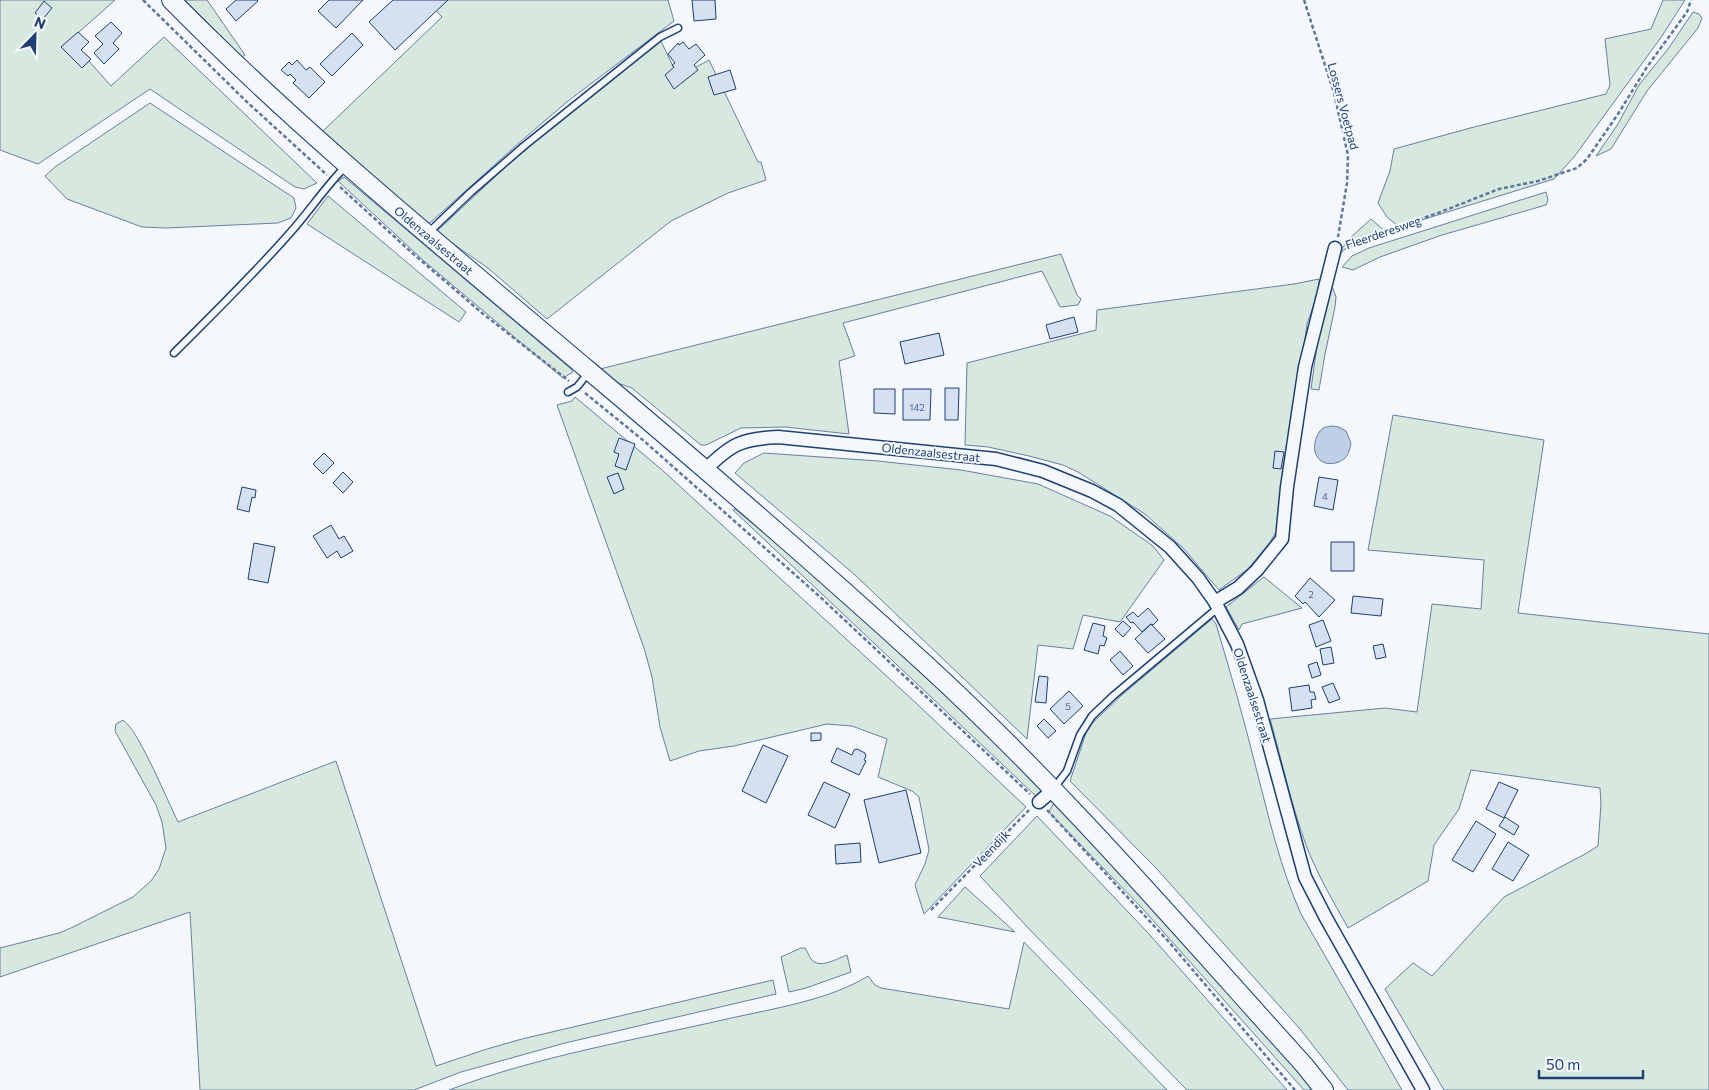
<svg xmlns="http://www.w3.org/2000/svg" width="1709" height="1090" viewBox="0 0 1709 1090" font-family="Commissioner,sans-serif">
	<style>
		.green { fill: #d7e8df; stroke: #687fa3 }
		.water { fill: #bed0e5; stroke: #687fa3 }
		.building { fill: #d5e0f0; stroke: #1d3f73 }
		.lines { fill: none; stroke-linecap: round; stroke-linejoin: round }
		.lane-casing { stroke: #1d3f73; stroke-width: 9 }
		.street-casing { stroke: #1d3f73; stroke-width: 15 }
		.secondary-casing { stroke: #1d3f73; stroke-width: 20 }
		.path { stroke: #5e769c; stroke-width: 2.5; stroke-dasharray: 4 2.5; stroke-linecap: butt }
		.lane { stroke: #f4f7fb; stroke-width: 6 }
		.street { stroke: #f4f7fb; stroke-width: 12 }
		.secondary { stroke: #f4f7fb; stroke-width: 18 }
		.labels { text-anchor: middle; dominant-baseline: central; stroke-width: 4; stroke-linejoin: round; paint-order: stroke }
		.number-label { font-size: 10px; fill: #4b6792 }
		.street-label { font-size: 12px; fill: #1d3f73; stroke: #f4f7fb }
	</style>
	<rect width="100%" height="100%" fill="#f4f7fb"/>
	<path class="green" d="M0 0H115L70 40 111 86 164 37 317 183 304 189 295 187 150 89 38 164 0 150Z
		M185 0H207L245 55 242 57Z
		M426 0H668L674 21 568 101 520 142 432 221 427 224 322 132 442 17Z
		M1663 0H1685L1662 36 1574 157 1554 179 1399 227 1387 217 1378 203 1390 171 1394 149 1474 127 1606 94 1610 85 1605 39 1651 29Z
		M1693 12 1699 14 1702 18 1698 28 1647 91 1611 149 1596 156 1618 124 1639 85 1668 49Z
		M661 41 678 77 709 60 758 162H761L766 180 728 193 671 221 547 319 488 268 436 232 514 159 627 66Z
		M150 103 294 198 296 208 291 218 278 223 166 228 142 227 67 199 45 176 55 167Z
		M344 177 571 369 573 372 563 378 424 261 338 181Z
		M1546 192 1548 200 1546 205 1442 235 1380 257 1353 270 1342 267 1352 256 1369 248Z
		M328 196 466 312 459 322 307 224Z
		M1371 219 1386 232 1345 249 1333 260 1350 238Z
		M1061 254 1077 295 1081 299 1078 305 1060 307 1042 271 843 323 855 356 839 361 849 434 785 427 741 428 706 445H701L632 388 612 381 600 369Z
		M1319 279V290L1307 324 1279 527 1270 542 1248 569 1219 590 1183 548 1145 514 1078 472 1063 465 1029 456 988 447 965 445 967 363 1096 330 1097 310 1294 284Z
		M1332 286 1336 297 1335 307 1325 354 1319 390 1311 389C1316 354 1319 319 1332 286Z
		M575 397 661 469 917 704 1026 807 924 914 915 885 925 864 929 850 919 797 912 791 878 777 887 739 852 726 827 724 734 746 699 751 670 761 660 727 652 677 644 648 557 405 572 401Z
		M1393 415 1544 440 1518 613 1709 634V1090H1444L1385 989 1413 963 1432 976 1504 897 1585 854 1598 846 1601 804 1600 788 1471 770 1459 809 1434 845 1428 881 1348 928C1333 901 1317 874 1306 845 1291 804 1282 761 1270 719L1385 708 1417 712 1432 604 1481 609 1484 560 1368 550Z
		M764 453 878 461 961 470 1038 484 1110 516 1153 546 1164 560 1120 622 1083 615 1073 649 1038 645 1027 739 854 574 735 473 744 463Z
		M735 509 823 582 1044 787 1043 794 1038 798 733 510Z
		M1264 577 1302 608 1242 624 1239 630 1226 607Z
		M1212 619 1216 624C1230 671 1244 719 1256 768 1269 818 1280 867 1301 914L1402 1090H1348L1300 1029 1156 868 1070 781 1088 727 1123 694Z
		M123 720C133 728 138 740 145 752 157 775 167 799 178 822L336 761 436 1066 487 1049 522 1039 773 980 776 994 565 1043 461 1072 414 1090H200L190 912 0 977V948L59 933 71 928 133 897 151 881 159 869 166 848 162 822 156 805 115 731 116 724Z
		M1053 804H1057L1228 990 1314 1090H1304L1142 908 1049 812Z
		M1037 816 1149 934 1287 1090H1187L1031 931 980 876Z
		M965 887 1015 932 938 917Z
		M1024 942 1167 1090H449C538 1056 635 1040 727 1019 771 1009 830 1000 868 976L875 985 881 988 1009 1009Z
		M801 948H805C808 952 809 956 811 959 819 970 838 958 847 955L851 972 806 988 789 992 781 957Z"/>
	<path class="water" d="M1331 426 1339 427 1346 431 1351 443C1350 448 1349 454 1345 458 1339 464 1326 466 1320 460 1311 453 1314 435 1323 428 1325 427 1328 427 1331 426Z"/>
	<path class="building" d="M236 0H257L258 1 236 21 226 9Z
		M329 0H363L336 28 318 11Z
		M393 0H448L395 50 369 22Z
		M692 0H715L716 19 694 21Z
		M44 1 52 8 43 19 35 13Z
		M111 22 122 33 113 43 119 49 104 64 94 53 103 44 95 36Z
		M78 32 89 42 81 50 91 59 82 68 61 47Z
		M352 33 363 45 332 76 320 64Z
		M683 42 689 49 696 44 705 55 694 65 698 70 674 89 665 75 674 67 672 65 675 63 668 54 678 43 679 45Z
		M297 60 306 70 310 67 325 82 309 98 293 83 296 80 290 74 288 76 281 70 289 62 292 65Z
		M730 70 736 89 714 95 708 77Z
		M1074 317 1078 332 1050 339 1046 325Z
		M939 333 944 355 905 364 900 342Z
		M945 388H959L958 420H945Z
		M874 389H895V414L874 413Z
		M903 389H931L930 420H903Z
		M619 438 635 444 626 470 615 466 619 454 614 452Z
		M1275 451 1284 452 1281 469 1273 468Z
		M324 453 334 463 323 474 313 464Z
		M343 472 353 482 343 493 333 483Z
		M618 473 624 489 614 494 607 477Z
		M1319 477 1338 480 1333 510 1314 506Z
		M242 487 256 490 255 498 252 497 249 512 237 509Z
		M331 525 339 539 344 536 353 551 341 558 337 551 327 558 313 536Z
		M1331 542H1354V571H1331Z
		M254 543 275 547 268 583 248 579Z
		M1310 578 1335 600 1319 617 1305 602 1303 604 1295 596Z
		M1353 596 1383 599 1381 616 1351 613Z
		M1148 608 1158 620 1153 625 1151 624 1142 632 1133 622 1131 623 1126 617 1133 612 1138 617Z
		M1323 620 1331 641 1316 647 1309 625Z
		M1123 621 1131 628 1123 637 1115 629Z
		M1093 623 1105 626 1103 636 1107 638 1104 646 1100 645 1098 654 1084 650Z
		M1151 624 1165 639 1148 653 1135 639Z
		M1383 644 1386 657 1376 659 1373 646Z
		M1331 647 1334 663 1323 665 1320 649Z
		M1120 651 1133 666 1123 675 1110 660Z
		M1317 662 1321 675 1312 678 1308 665Z
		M1039 676 1048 677 1046 703 1035 702Z
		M1333 683 1340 699 1329 703 1322 687Z
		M1309 685 1310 692H1314L1316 699 1311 700 1312 708 1292 711 1289 688Z
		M1069 691 1083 706 1064 724 1050 709Z
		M1044 719 1056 731 1048 738 1037 726Z
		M811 733H821V740L811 741Z
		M763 745 788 756 766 803 742 791Z
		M837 748 852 755 854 750 857 749 865 753 866 756 864 760 866 761 859 775 831 762Z
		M824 782 850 794 835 828 808 815Z
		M1499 782 1518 790 1504 818 1486 809Z
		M906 790 921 853 879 863 864 800Z
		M1505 817 1519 826 1514 835 1499 826Z
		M1476 821 1496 834 1473 872 1452 860Z
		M1508 842 1529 855 1513 881 1492 869Z
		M860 843 861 862 836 864 835 845Z"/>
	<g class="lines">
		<defs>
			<path id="lane" d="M427 234 471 192 524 146 660 37 678 28
				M174 353C213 314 253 275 289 234 309 212 325 187 346 166
				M568 392 577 387 589 372
				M1054 788 1067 771 1080 735 1092 716 1113 696 1219 607"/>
			<path id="street" d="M705 470C731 444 741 439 778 437L996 459 1043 471 1092 491 1118 505 1170 547 1198 578 1215 602 1237 644 1257 700 1305 877 1326 918 1423 1090
				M1215 602 1238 588 1257 570 1282 539 1287 487 1305 367 1335 248
				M1039 802 1054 789"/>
			<path id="secondary" d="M171 0C301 132 445 249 587 369 701 465 813 562 923 662 1060 787 1181 929 1305 1066L1324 1090"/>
		</defs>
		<use href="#lane" class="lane-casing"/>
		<use href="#street" class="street-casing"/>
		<use href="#secondary" class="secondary-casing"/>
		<path class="path" d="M143 0 247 102 327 175
			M1304 0 1334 93 1348 155 1347 183 1338 237
			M340 187 410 251 482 313 569 381
			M1345 245 1438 213 1499 189 1538 181 1577 168 1587 159 1618 114 1647 67 1687 12 1691 0
			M585 393 644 441 818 595 1030 794
			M1047 810 1169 942 1295 1090
			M931 910 1029 810"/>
		<use href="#lane" class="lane"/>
		<use href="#street" class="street"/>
		<use href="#secondary" class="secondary"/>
	</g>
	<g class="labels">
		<g class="number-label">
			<text x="917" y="407">142</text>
			<text x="1325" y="496">4</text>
			<text x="1311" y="594">2</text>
			<text x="1068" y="706">5</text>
		</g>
		<g class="street-label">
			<text transform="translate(1344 106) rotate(75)">Lossers Voetpad</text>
			<text transform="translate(1383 232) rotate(-19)">Fleerderesweg</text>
			<text transform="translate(434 240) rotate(40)">Oldenzaalsestraat</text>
			<text transform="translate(931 452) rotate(6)">Oldenzaalsestraat</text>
			<text transform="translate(1253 695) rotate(72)">Oldenzaalsestraat</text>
			<text transform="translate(991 848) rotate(-46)">Veendijk</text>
		</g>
	</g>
	<g transform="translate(35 35) rotate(23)" stroke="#f4f7fb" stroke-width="4" paint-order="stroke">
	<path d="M0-4L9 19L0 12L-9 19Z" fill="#1d3f73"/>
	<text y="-8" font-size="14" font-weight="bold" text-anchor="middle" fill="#1d3f73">N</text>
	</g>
	<path d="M1539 1070v8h104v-8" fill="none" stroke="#1d3f73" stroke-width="2.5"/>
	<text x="1546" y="1070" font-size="15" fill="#1d3f73" stroke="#f4f7fb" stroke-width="4" paint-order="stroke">50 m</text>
</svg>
